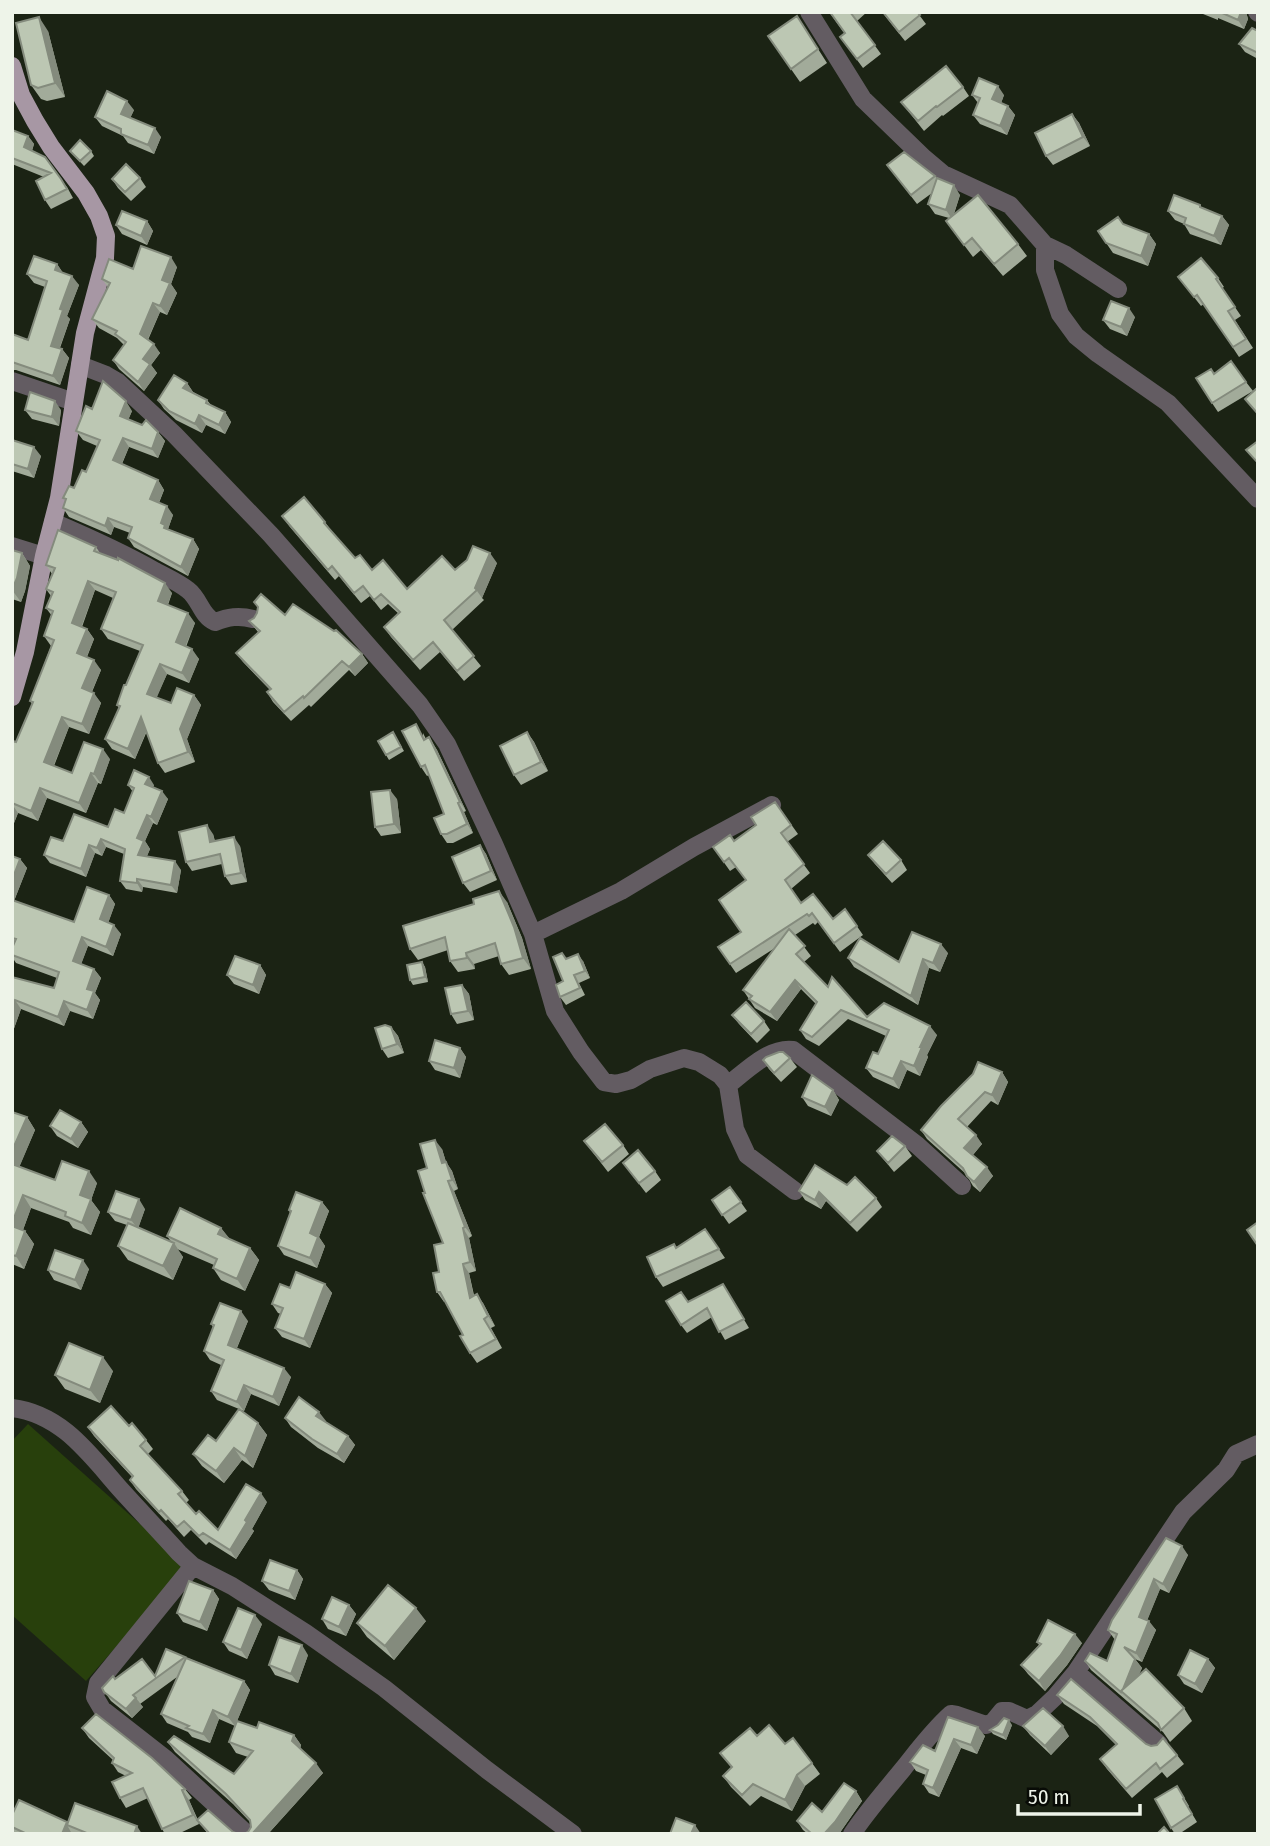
<svg xmlns="http://www.w3.org/2000/svg" width="1270" height="1846" viewBox="0 0 1270 1846" font-family="'Fira Sans Condensed',sans-serif">
	<style>
		.green { fill: #28400c }
		.lines { fill: none; stroke-linecap: round; stroke-linejoin: round }
		.minor { stroke: #635c62; stroke-width: 18 }
		.major { stroke: #a797a4; stroke-width: 18 }
		.wall { fill: #a2ab9a }
		.shaded-wall { fill: #848b7d }
		.building { fill: #bcc7b3; stroke: #848b7d; stroke-width: 2 }
	</style>
	<rect width="100%" height="100%" fill="#1b2314"/>
	<path class="green" d="M28 1424 187 1566 86 1681 12 1615V1441Z"/>
	<g class="lines">
		<path class="minor" d="M809 12 863 99 924 158 943 174 1010 205 1045 245V270L1060 314 1076 336 1098 354 1168 403 1258 499
			M1257 12 1258 13
			M1045 245 1066 255 1118 289
			M80 365 106 375 118 382 174 434 271 535 420 705 447 744 494 844 533 934 555 1011 581 1052 604 1082 616 1084 631 1080 650 1069 684 1058 699 1062 720 1075 728 1085 735 1129 747 1155 795 1191
			M12 381 74 402
			M53 522C88 537 122 552 155 571 166 577 178 582 188 590 200 599 201 616 215 622 228 617 239 615 253 619
			M12 546 44 556
			M533 934 621 891 694 847 772 805
			M728 1085C746 1071 769 1047 793 1050L917 1145 962 1186
			M12 1408C62 1414 90 1455 121 1490 140 1511 160 1532 179 1553L193 1566 232 1586 306 1633 384 1688 487 1770 573 1834
			M193 1566 98 1683 95 1697 102 1709 166 1759 247 1834
			M1076 1672 1159 1744
			M852 1834C868 1810 886 1790 903 1769 919 1749 932 1731 951 1714L957 1715 986 1725 993 1722 1002 1711H1009L1027 1719 1037 1714 1055 1697 1076 1672 1183 1512 1226 1470 1236 1454 1258 1444"/>
		<path class="major" d="M12 66 21 95 35 121 51 147 86 193 99 216 106 236 105 258 85 333 59 498 44 556 25 652 12 697"/>
	</g>
	<path class="wall" d="M829 12H867L857 21 881 54 863 68 840 37 845 34Z
		M882 12H917L926 24 905 41Z
		M1198 12H1246L1248 19 1244 29 1218 18V20Z
		M806 30 827 63 800 82 768 36Z
		M48 31 65 97 47 101 41 99 31 85Z
		M1258 31V59L1245 52 1239 44Z
		M963 87 969 96 943 116 942 115 924 131 901 102Z
		M972 95H1004L1001 103 1008 106 1015 115 1007 135 980 124 973 115 978 103Z
		M134 110 130 118 161 137 154 154 128 143 123 136 102 126 95 117Z
		M1072 114 1079 123 1090 146 1053 165 1046 156Z
		M12 130 28 136 34 144 32 151 67 187 73 198 51 209 45 200 44 177 12 164Z
		M70 151H91L94 156 84 166Z
		M887 165 935 176 937 179 960 195 954 214 1018 244 1027 256 1003 276 981 250 973 257 946 221 949 218 935 214 928 204 932 193 917 204Z
		M140 178 146 187 131 201 118 188 112 179Z
		M1203 208 1222 216 1229 225 1221 245 1190 234 1184 224 1175 220 1168 211Z
		M147 221 153 231 147 245 122 234 116 225Z
		M1098 231 1149 234 1156 244 1148 266 1113 253Z
		M57 264 63 273 79 285 67 316 70 319 60 348 62 349 69 358 60 385 16 370H12V334L28 340 45 287 34 283 27 274Z
		M177 267 171 284 177 293 167 315 160 312 148 340 160 353 151 365 157 373 144 391 119 369 113 360 124 345 117 338 99 328 92 319 108 287 102 279 133 269Z
		M1178 277 1218 278 1224 287 1222 288 1241 316 1235 320 1253 348 1239 357 1204 304 1201 306Z
		M1135 317 1127 336 1110 329 1103 320Z
		M1246 382 1253 391 1218 412 1212 403Z
		M187 383 193 392 207 400 211 405 225 412 231 422 225 434 206 425 202 433 176 420 164 409 158 400Z
		M92 409 132 411 128 420 158 432 165 441 158 458 129 447 122 464 158 480 164 490 159 503 173 515 168 529 193 539 199 549 188 576 134 547 128 538 130 533 114 527 111 535 69 517 63 508 66 501 63 498 74 488 86 472 97 446 83 440 76 431Z
		M25 410H61L59 426 32 419Z
		M12 440 41 456 34 478 12 471Z
		M282 516 325 522 332 532 355 558 372 570 407 589 455 570 497 563 482 598 484 600 452 630 481 666 464 681 440 652 420 670 391 637 384 627 399 614 388 604 381 610 370 596 361 603 339 576 335 580 290 527Z
		M96 547 100 553 172 593 168 605 195 623 186 647 199 659 189 683 167 674 156 698 171 703 194 695 201 705 187 739 195 762 165 773 158 763 147 731 135 759 112 749 105 739 119 708 117 705 140 651 108 639 101 629 113 598 95 590 82 627 87 629 94 639 87 657 101 670 92 692 101 703 89 734 69 727 54 766 72 773 110 759 101 784 98 783 86 813 47 798 38 821 18 813 12 828V743L16 742 32 704 30 701 51 646 44 636 52 616 46 608 51 596 46 589 52 574 46 565Z
		M12 550 22 553 30 566 25 591 21 602 12 599Z
		M285 615 362 654 368 663 355 676 349 670 311 707 309 705 291 721 273 702 267 692 270 690 243 662 236 653 258 632 249 621Z
		M527 732 534 742 548 771 521 785 514 775Z
		M423 733 426 739 429 737 437 750 466 811 464 812 473 833 453 843H447L441 834 444 814 429 775 427 776 421 767Z
		M396 737 404 751 389 760 386 755Z
		M128 785H154L153 787 168 799 157 825 153 823 145 841 150 849 147 856 181 870 177 893 143 887 142 892 126 889 120 881 124 854 106 847 102 856 95 853 86 877 50 863 44 855 63 841 108 827 124 813 133 792Z
		M397 799 401 833 381 836 375 827Z
		M775 802 798 834 787 842 810 873 791 889 801 903 833 919 845 909 863 935 840 952 818 922 815 925 813 923 795 935 811 956 804 962 828 987 867 1017 937 1035 927 1055 928 1057 920 1076 907 1070 899 1089 873 1077 866 1068 878 1054 886 1036 848 1019 819 1046 806 1039 800 1030 816 1004 801 989 777 1021 755 1008 743 990 775 948 736 973 718 947 741 932 746 881 736 867 730 871 713 847 734 841 756 825Z
		M213 834 215 841 240 846 247 882 231 885 225 876 222 864 192 871 186 862Z
		M480 845 486 854 497 880 470 892 463 883Z
		M868 855 901 860 907 870 892 883 875 864Z
		M12 856 20 859 27 868 14 901 74 922 109 895 115 904 108 923 121 934 113 956 88 946 81 964 94 969 101 978 95 993 100 1000 93 1019 70 1011 64 1026 21 1009 12 1034V977L54 988 57 978 16 963 12 957V948L14 945 12 944Z
		M507 902 522 938 531 969 509 975 501 964 499 956 474 964 475 969 458 972 450 961 448 950 418 960 410 949Z
		M562 953 567 959 583 961 590 978 579 983 585 995 566 1005 560 997 563 981Z
		M948 953 940 972 929 968 918 1005 854 967 848 958 899 962Z
		M422 962 425 967 428 982 413 985 410 980Z
		M260 965 266 975 259 994 234 984 227 975Z
		M462 985 469 994 474 1020 457 1024 451 1014Z
		M732 1015 764 1021 770 1030 757 1043 739 1024Z
		M391 1027 398 1036 404 1053 388 1058 382 1049Z
		M460 1048 466 1057 460 1078 435 1070 429 1061Z
		M790 1058 797 1067 781 1082 769 1069 763 1060Z
		M1002 1072 1008 1082 998 1105 991 1101 967 1127 982 1144 973 1155 993 1176 980 1192 973 1186 966 1174 927 1139 921 1130Z
		M833 1090 839 1100 831 1116 808 1106 802 1097Z
		M12 1112 27 1117 35 1130 19 1167 55 1180 97 1183 91 1200 100 1212 91 1235 73 1228 69 1222 31 1208 23 1230 25 1231 34 1244 24 1269 12 1264Z
		M81 1122 88 1132 78 1148 57 1136 50 1126Z
		M584 1141 623 1145 629 1154 608 1172Z
		M905 1146 912 1156 894 1172 877 1151Z
		M442 1149 446 1162 452 1171 458 1189 454 1191 472 1236 469 1238 476 1271 469 1273 474 1295 483 1303 495 1326 491 1328 502 1348 477 1363 470 1353 463 1335 445 1301 444 1302 437 1292 443 1243 425 1193 427 1168Z
		M623 1163 655 1171 661 1180 646 1193Z
		M847 1185 876 1198 882 1207 857 1232 826 1201 821 1209 805 1200 799 1191Z
		M730 1187 747 1211 729 1224 712 1200Z
		M322 1202 329 1211 319 1237 325 1246 317 1268 284 1255 278 1246 290 1213 289 1210Z
		M145 1209 138 1228 172 1243 167 1236 221 1228 229 1239 250 1248 259 1260 245 1291 221 1280 213 1268 214 1265 177 1249 183 1257 173 1280 128 1260 118 1246 127 1225 115 1221 108 1212Z
		M705 1229 725 1258 663 1287 656 1277 677 1248Z
		M89 1269 81 1290 54 1280 48 1270Z
		M325 1284 332 1293 310 1348 282 1337 275 1328 281 1314 278 1313 272 1304 290 1288Z
		M723 1284 749 1328 725 1340 712 1317 687 1333 681 1325 688 1302Z
		M248 1321 237 1348 291 1377 279 1406 251 1394 244 1411 241 1410 258 1423 267 1435 253 1468 242 1460 224 1483 202 1466 193 1454 216 1441 239 1409 217 1400 211 1391 221 1365 210 1360 204 1351 213 1327 211 1324Z
		M113 1371 100 1403 65 1389 55 1375Z
		M285 1418 326 1421 325 1422 348 1436 355 1445 344 1463 318 1448 291 1427Z
		M129 1426 146 1440 153 1449 148 1454 182 1491 189 1500 186 1503 196 1514 218 1530 267 1502 252 1529 254 1531 236 1559 209 1542 206 1545 191 1530 184 1537 168 1519 166 1521 136 1489 130 1480 132 1477 94 1436 88 1427Z
		M1166 1538 1188 1555 1169 1593 1160 1589 1147 1620 1156 1630 1142 1662 1135 1659 1142 1668 1139 1674 1184 1708 1192 1721 1170 1742 1163 1732 1091 1670 1085 1661H1107L1115 1640 1108 1630Z
		M297 1570 303 1579 295 1600 269 1590 262 1581Z
		M213 1590 219 1599 207 1631 183 1622 177 1613Z
		M349 1605 356 1614 346 1636 328 1629 322 1619Z
		M426 1621 394 1660 367 1637 357 1623Z
		M262 1624 247 1659 229 1651 223 1642Z
		M1037 1642 1082 1643 1067 1665 1045 1691 1028 1674 1021 1665 1039 1645Z
		M308 1655 298 1683 275 1675 269 1665Z
		M185 1657 244 1681 250 1690 237 1721 257 1728 294 1735 301 1745 300 1749 323 1773 268 1834H244L248 1832 251 1827V1823L233 1804 175 1752 168 1742 234 1774 248 1757 236 1753 229 1742 235 1726 219 1719 210 1743 192 1737 188 1732 167 1723 161 1714 177 1677 140 1704 143 1707 132 1718 111 1701 102 1688 115 1679 155 1676Z
		M1208 1659 1215 1668 1202 1693 1184 1684 1178 1675Z
		M1057 1695 1146 1744 1177 1755 1184 1764 1167 1778 1162 1772 1132 1798 1107 1769 1100 1759 1116 1745 1097 1726 1064 1704Z
		M948 1717 985 1736 977 1754 961 1748 939 1797 929 1793 923 1784 926 1775 916 1771 910 1762 935 1751Z
		M1012 1725 1006 1740 993 1734 990 1730Z
		M1023 1726 1069 1736 1051 1755 1030 1735Z
		M82 1728 185 1789 192 1798 189 1800 198 1820 238 1834H208L198 1821 199 1824 178 1834H165L162 1829 148 1798 126 1808 120 1798 126 1776 118 1772 112 1763 113 1760 89 1738Z
		M757 1736 785 1744 812 1763 820 1774 805 1786 792 1811 761 1796 750 1806 731 1787 723 1776 732 1768 720 1753Z
		M856 1791 862 1801 839 1834H808L803 1830 797 1821 822 1812Z
		M1182 1794 1189 1806 1188 1807 1197 1822 1179 1834H1175L1171 1828Z
		M12 1815 67 1822 142 1834H14L12 1832Z"/>
	<path class="shaded-wall" d="M1241 12H1246L1248 19 1244 29 1238 20Z
		M39 17 48 31 65 97 55 83Z
		M998 86 1004 95 999 109 992 99Z
		M127 101 134 110 128 123 121 114Z
		M1008 106 1015 115 1007 135 1000 126Z
		M1072 114 1079 123 1090 146 1083 137Z
		M155 128 161 137 154 154 148 145Z
		M28 136 34 144 30 156 24 147Z
		M954 185 960 195 952 219 946 210Z
		M1222 216 1229 225 1221 245 1214 236Z
		M147 221 153 231 147 245 141 236Z
		M1149 234 1156 244 1148 266 1141 256Z
		M171 257 177 267 171 284 177 293 167 315 160 306 162 280Z
		M57 264 63 273 55 270Z
		M72 276 79 285 67 316 70 319 57 355 51 346 60 309Z
		M153 303 160 312 146 343 140 334Z
		M1129 308 1135 317 1127 336 1121 327Z
		M154 344 160 353 151 365 157 373 144 391 138 382 143 359Z
		M62 349 69 358 60 385 53 376Z
		M187 383 193 392 183 388Z
		M55 401 61 410 59 426 52 417Z
		M126 401 132 411 126 425 120 416Z
		M225 412 231 422 225 434 219 425Z
		M199 415 206 425 202 433 195 424Z
		M158 432 165 441 158 458 152 449Z
		M123 438 129 447 119 470 113 460Z
		M34 447 41 456 34 478 28 469Z
		M158 480 164 490 156 509 150 499Z
		M167 506 173 515 168 529 171 534 170 537 161 523Z
		M108 518 114 527 111 535 105 526Z
		M193 539 199 549 188 576 181 567Z
		M22 553 30 566 25 591 21 602 12 590Z
		M490 553 497 563 482 598 475 588Z
		M88 581 95 590 79 633 72 623Z
		M165 583 172 593 165 611 158 601Z
		M188 613 195 623 183 652 176 642Z
		M87 629 94 639 84 663 77 653Z
		M192 649 199 659 189 683 182 673Z
		M362 654 368 663 355 676 349 667Z
		M94 660 101 670 89 698 82 688Z
		M160 664 167 674 154 704 147 694Z
		M94 693 101 703 89 734 82 724Z
		M194 695 201 705 187 739 195 762 188 752 180 729Z
		M62 717 69 727 51 772 44 762Z
		M141 717 148 727 135 759 128 749Z
		M527 732 534 742 548 771 541 762Z
		M431 741 437 750 466 811 460 802Z
		M103 749 110 759 101 784 94 774Z
		M91 773 98 783 86 813 79 803Z
		M149 777 154 785 151 792 145 784Z
		M40 788 47 798 38 821 31 811Z
		M390 790 397 799 401 833 394 824Z
		M162 791 168 799 157 825 151 817Z
		M458 803 464 812 473 833 467 824Z
		M12 804 18 813 12 828Z
		M147 815 153 823 145 841 150 849 144 863 138 855 137 838Z
		M207 825 213 834 217 851 210 842Z
		M234 837 240 846 247 882 241 873Z
		M101 839 106 847 102 856 97 848Z
		M89 845 95 853 86 877 81 869Z
		M480 845 486 854 497 880 491 871Z
		M20 859 27 868 12 906V880Z
		M175 861 181 870 177 893 171 885Z
		M137 879 143 887 142 892 137 883Z
		M499 891 507 902 522 938 531 969 523 958Z
		M109 895 115 904 106 929 100 919Z
		M114 925 121 934 113 956 106 947Z
		M82 937 88 946 79 970 73 961Z
		M941 944 948 953 940 972 933 963Z
		M466 953 474 964 475 969 467 958Z
		M578 954 583 961 590 978 585 971Z
		M923 959 929 968 918 1005 911 996Z
		M422 962 425 967 428 982 425 977Z
		M260 965 266 975 259 994 253 985Z
		M94 969 101 978 95 993 100 1000 93 1019 87 1010V989Z
		M795 980 801 989 777 1021 770 1012Z
		M462 985 469 994 474 1020 468 1011Z
		M15 1000 21 1009 12 1034V1007Z
		M64 1001 70 1011 64 1026 58 1017Z
		M930 1026 937 1035 927 1055 928 1057 920 1076 914 1066 920 1047Z
		M391 1027 398 1036 404 1053 397 1044Z
		M460 1048 466 1057 460 1078 454 1068Z
		M901 1061 907 1070 899 1089 893 1079Z
		M1002 1072 1008 1082 998 1105 992 1095Z
		M833 1090 839 1100 831 1116 825 1107Z
		M27 1117 35 1130 16 1175 12 1169V1151Z
		M81 1122 88 1132 78 1148 71 1139Z
		M976 1135 982 1144 971 1157 964 1148Z
		M435 1140 442 1149 449 1172 442 1163Z
		M446 1162 452 1171 458 1189 452 1180Z
		M987 1167 993 1176 980 1192 974 1182Z
		M89 1171 97 1183 91 1200 100 1212 91 1235 82 1223 80 1195Z
		M448 1181 454 1191 472 1236 465 1227Z
		M819 1192 826 1201 821 1209 815 1200Z
		M23 1195 31 1208 20 1238 12 1227V1223Z
		M139 1199 145 1209 138 1229 131 1220Z
		M322 1202 329 1211 319 1237 325 1246 317 1268 310 1258V1233Z
		M221 1228 230 1239 218 1234Z
		M463 1228 469 1238 476 1271 470 1262Z
		M25 1231 34 1244 24 1269 16 1256Z
		M174 1243 183 1257 173 1280 163 1266Z
		M250 1248 259 1260 245 1291 237 1279Z
		M83 1260 89 1269 81 1290 75 1280Z
		M463 1264 469 1273 476 1307 470 1298Z
		M325 1284 332 1293 310 1348 304 1339Z
		M477 1294 483 1303 495 1326 488 1316Z
		M241 1311 248 1321 234 1354 228 1345Z
		M103 1357 113 1371 100 1403 90 1390Z
		M284 1368 291 1377 279 1406 273 1397Z
		M244 1385 251 1394 244 1411 237 1402Z
		M319 1412 326 1421 323 1426 316 1416Z
		M258 1423 267 1435 253 1468 245 1456Z
		M348 1436 355 1445 344 1463 337 1454Z
		M234 1448 242 1460 224 1483 216 1471Z
		M261 1493 267 1502 252 1529 254 1531 236 1559 230 1550 245 1520Z
		M1182 1546 1188 1555 1169 1593 1163 1584Z
		M297 1570 303 1579 295 1600 289 1591Z
		M1154 1579 1160 1589 1145 1626 1139 1617Z
		M213 1590 219 1599 207 1631 200 1622Z
		M349 1605 356 1614 346 1636 339 1627Z
		M416 1608 426 1621 394 1660 385 1646Z
		M255 1615 262 1624 247 1659 241 1650Z
		M1149 1621 1156 1630 1142 1662 1136 1653Z
		M1075 1634 1082 1643 1067 1665 1045 1691 1039 1681Z
		M302 1645 308 1655 298 1683 291 1674Z
		M1135 1659 1142 1668 1129 1698 1122 1692Z
		M1208 1659 1215 1668 1202 1693 1195 1684Z
		M244 1681 250 1690 235 1726 228 1717Z
		M136 1698 143 1707 132 1718 126 1709Z
		M213 1710 219 1719 210 1743 203 1734Z
		M1009 1720 1012 1725 1006 1740 1003 1735Z
		M1063 1726 1069 1736 1051 1755 1045 1746Z
		M978 1727 985 1736 977 1754 971 1745Z
		M294 1735 301 1745 299 1752 292 1741Z
		M954 1739 961 1748 939 1797 933 1788Z
		M316 1763 323 1773 268 1834H252Z
		M797 1775 805 1786 792 1811 785 1800Z
		M182 1790 189 1800 199 1824 193 1815Z
		M856 1791 862 1801 841 1831 839 1834H824Z
		M67 1822V1825L72 1834H62Z
		M695 1825 701 1834H691Z
		M137 1826 142 1834H134Z"/>
	<path class="building" d="M830 12H850L875 45 857 59 840 37 845 33Z
		M883 12H917L920 15 899 32Z
		M1220 12H1241L1238 20Z
		M797 16 818 49 791 69 768 36Z
		M39 17 55 83 38 88 31 85 16 23Z
		M1252 28 1258 31V53L1239 44Z
		M946 66 963 87 937 107 936 106 918 121 901 102Z
		M979 78 998 86 992 99 1008 106 1000 126 973 115 980 98 972 95Z
		M107 91 127 101 121 114 155 128 148 145 121 134V129L95 117Z
		M1072 114 1083 137 1046 156 1035 133Z
		M12 130 28 136 24 147 45 157 61 179 67 189 45 200 36 181 51 173 12 158Z
		M80 140 91 151 80 161 70 151Z
		M904 152 935 176 911 195 887 165Z
		M126 164 140 178 125 192 112 179Z
		M937 178 954 185 946 210 928 204Z
		M978 195 1018 244 994 264 972 238 964 245 946 221Z
		M1174 195 1200 205V207L1222 216 1214 236 1184 224 1186 218 1168 211Z
		M122 211 147 221 141 236 116 225Z
		M1118 217 1123 224 1149 234 1141 256 1106 243 1098 231Z
		M141 246 171 257 162 280 170 283 160 306 153 303 140 334 154 344 143 359 150 364 138 382 113 360 126 342 115 334 117 331 92 319 110 283 102 279 109 259 133 269Z
		M34 256 57 264 55 270 72 276 60 309 63 310 51 346 62 349 53 376 12 362V334L28 340 47 281 27 274Z
		M1201 258 1218 278 1216 279 1235 307 1228 311 1246 339 1233 347 1197 295 1194 297 1178 277Z
		M1111 301 1129 308 1121 327 1103 320Z
		M1231 361 1246 382 1212 403 1196 378 1211 369 1214 374Z
		M174 375 187 383 183 388 207 400 206 403 225 412 219 425 199 415 195 424 169 411 158 400Z
		M103 381 126 401 120 416 142 425 146 420 158 432 152 449 123 438 113 460 158 480 150 499 167 506 161 523 165 525 164 528 193 539 181 567 128 538 132 527 108 518 105 526 63 508 66 499 63 498 69 486 74 488 82 470 86 472 100 440 76 431 86 406 92 409Z
		M1256 389 1258 390V414L1245 399Z
		M30 392 55 401 52 417 25 410Z
		M12 440 34 447 28 469 12 464Z
		M1258 441V463L1246 450Z
		M304 497 325 522 324 523 355 558 360 555 372 570 383 560 407 589 442 556 455 570 467 560 473 546 490 553 475 588 477 590 444 620 474 656 457 671 433 642 413 660 384 627 400 612 381 594 374 600 363 586 354 593 332 566 328 570 282 516Z
		M58 530 96 547 94 551 118 560V558L165 583 158 601 188 613 176 642 192 649 182 673 160 664 147 694 171 703 177 688 194 695 180 729 188 752 158 763 141 717 128 749 105 739 120 706 117 705 124 685H126L143 645 101 629 116 592 88 581 72 623 87 629 77 653 94 660 82 688 94 693 82 724 62 717 44 762 72 773 84 742 103 749 94 774 91 773 79 803 40 788 31 811 12 803V743L13 741 16 742 33 702 30 701 54 640 44 636 53 611 46 608 53 592 46 589 55 568 46 565Z
		M12 550 22 553 17 578 12 590Z
		M261 594 285 615 293 604 334 631 336 630 362 654 349 667 342 661 304 698 303 696 284 712 267 692 271 689 236 653 260 631 249 621 254 618 257 613 258 607 254 602Z
		M416 724 424 740 429 737 431 741 460 802 458 803 467 824 447 834H441L434 818 444 814 425 765 421 767 402 731Z
		M393 732 401 747 386 755 378 741Z
		M527 732 541 762 514 775 500 746Z
		M134 770 149 777 145 784 162 791 151 817 147 815 137 838 144 841 138 855 175 861 171 885 137 879V883L120 881 125 849 101 839 97 848 89 845 81 869 44 855 51 837 63 841 74 814 108 827 115 809 124 813 134 788 128 785Z
		M390 790 394 824 375 827 371 792Z
		M775 802 791 825 781 833 804 864 785 880 801 903 813 894 833 919 845 909 857 926 834 943 812 913 809 916 807 914 730 964 718 947 741 932 719 900 746 880 729 858 724 862 713 847 730 835 734 841 756 825 751 817Z
		M207 825 210 842 234 837 241 873 225 876 220 854 186 862 179 832Z
		M883 841 901 860 886 874 868 855Z
		M480 845 491 871 463 883 452 857Z
		M12 856 20 859 12 880Z
		M87 887 109 895 100 919 114 925 106 947 82 937 73 961 94 969 87 989 94 991 87 1010 64 1001 58 1017 15 1000 12 1007V977L54 988 59 972 12 955V948L16 939 12 938V900L74 922Z
		M499 891 514 927 523 958 501 964 495 943 466 953 467 958 450 961 445 937 410 949 403 926 474 904 473 899Z
		M789 929 805 946 796 954 828 987 832 977 867 1017 884 1003 930 1026 920 1047H922L914 1066 901 1061 893 1079 866 1068 873 1052 878 1054 889 1030 841 1010 812 1037 800 1030 817 1002 795 980 770 1012 749 999 752 996 743 990Z
		M912 932 941 944 933 963 923 959 911 996 848 958 860 938 899 962Z
		M562 953 566 959 578 954 585 971 574 975 580 988 560 997 556 985 563 981 553 957Z
		M235 956 260 965 253 985 227 975Z
		M422 962 425 977 410 980 407 965Z
		M462 985 468 1011 451 1014 445 988Z
		M746 1002 764 1021 751 1034 732 1015Z
		M385 1025 391 1027 397 1044 382 1049 375 1028Z
		M435 1040 460 1048 454 1068 429 1061Z
		M779 1052H783L790 1058 774 1073 763 1060 766 1057Z
		M978 1062 1002 1072 992 1095 985 1092 958 1119 976 1135 964 1148 987 1167 974 1182 967 1176 963 1168 921 1130 941 1106 973 1074Z
		M812 1075 833 1090 825 1107 802 1097Z
		M60 1110 81 1122 71 1139 50 1126Z
		M12 1112 27 1117 12 1151Z
		M605 1124 623 1145 602 1162 584 1141Z
		M892 1136 905 1146 888 1163 877 1151Z
		M435 1140 442 1163 446 1162 452 1180 448 1181 465 1227 463 1228 470 1262 463 1264 470 1298 477 1294 488 1316 484 1319 496 1339 470 1353 460 1336 463 1335 440 1292H437L433 1273 439 1272 434 1245 443 1243 423 1193H425L418 1171 427 1168 420 1144Z
		M638 1150 655 1171 639 1183 623 1163Z
		M62 1161 89 1171 80 1195 91 1199 82 1223 65 1216 66 1212 23 1195 12 1223V1164L55 1180Z
		M815 1165 847 1185 855 1177 876 1198 850 1223 819 1192 815 1200 799 1191Z
		M730 1187 741 1202 722 1215 712 1200Z
		M116 1191 139 1199 131 1220 108 1212Z
		M296 1192 322 1202 310 1233 318 1237 310 1258 278 1246 291 1211 289 1210Z
		M180 1208 221 1228 218 1234 250 1248 237 1279 213 1268 217 1259 167 1236Z
		M1258 1222V1246L1247 1230Z
		M128 1223 174 1243 163 1266 118 1246Z
		M12 1226 25 1231 16 1256 12 1255Z
		M705 1229 719 1249 656 1277 647 1257 674 1244 676 1248Z
		M55 1250 83 1260 75 1280 48 1270Z
		M296 1272 325 1284 304 1339 275 1328 283 1308 272 1304 280 1284 290 1288Z
		M723 1284 744 1319 719 1332 707 1308 681 1325 666 1301 681 1292 688 1302Z
		M220 1303 241 1311 228 1345 284 1368 273 1397 244 1385 237 1402 211 1391 224 1360 204 1351 214 1325 211 1324Z
		M69 1343 103 1357 90 1390 55 1375Z
		M299 1397 319 1412 316 1416 348 1436 337 1454 312 1439 285 1418Z
		M111 1406 129 1426 132 1423 146 1440 140 1446 182 1491 178 1494 196 1514 199 1511 218 1530 246 1484 261 1493 245 1520 247 1522 230 1550 203 1533 199 1536 184 1521 177 1527 161 1510 159 1512 130 1480 133 1476 88 1427Z
		M239 1409 258 1423 245 1456 234 1448 216 1471 193 1454 208 1435 216 1441Z
		M1166 1538 1182 1546 1163 1584 1154 1579 1139 1617 1149 1621 1136 1653 1124 1647 1135 1659 1123 1689 1121 1691 1122 1693 1085 1661 1090 1653 1107 1661 1117 1634 1108 1630 1112 1620Z
		M270 1560 297 1570 289 1591 262 1581Z
		M189 1581 213 1590 200 1622 177 1613Z
		M388 1585 416 1608 385 1646 357 1623Z
		M332 1597 349 1605 339 1627 322 1619Z
		M238 1608 255 1615 241 1650 223 1642Z
		M1048 1620 1075 1634 1060 1656 1039 1681 1021 1665 1041 1644 1037 1642Z
		M279 1637 302 1645 291 1674 269 1665Z
		M166 1649 185 1657 133 1695 136 1698 126 1709 104 1692 102 1688 113 1676 115 1679 142 1659 155 1676Z
		M1190 1650 1208 1659 1195 1684 1178 1675Z
		M186 1658 244 1681 228 1717 213 1710 203 1734 186 1728 189 1726 161 1714Z
		M1146 1669 1184 1708 1161 1730 1158 1723 1121 1691Z
		M1071 1679 1146 1744 1151 1746 1157 1745 1163 1738 1177 1755 1160 1769 1156 1763 1126 1789 1100 1759 1117 1744 1090 1717 1057 1695Z
		M1043 1708 1063 1726 1045 1746 1023 1726Z
		M96 1714 152 1758 185 1789 182 1790 193 1815 162 1829 143 1788 120 1798 112 1782 132 1773 112 1763 114 1758 82 1728Z
		M948 1717 978 1727 971 1745 954 1739 933 1788 923 1784 928 1770 910 1762 923 1745 935 1751Z
		M1004 1718 1009 1720 1003 1735 990 1730 998 1725Z
		M237 1721 257 1728 259 1722 294 1735 292 1741 316 1763 252 1834H244L248 1832 251 1827 250 1820 226 1794 168 1742 174 1736 234 1774 253 1751 229 1742Z
		M769 1725 785 1744 793 1738 812 1763 797 1775 785 1800 753 1784 742 1795 723 1776 732 1767 720 1753 750 1728 757 1736Z
		M844 1783 856 1791 835 1822 824 1834H812L797 1821 812 1803 822 1812Z
		M1177 1786 1184 1798 1183 1799 1192 1814 1171 1828 1155 1799Z
		M19 1800 67 1822 62 1834H27L12 1827V1815Z
		M75 1803 137 1826 134 1834H89L67 1825Z
		M208 1810 233 1832 238 1834H210L197 1820Z
		M676 1818 695 1825 691 1834H670Z
		M1164 1827 1170 1834H1157Z"/>
	<rect width="1270" height="1846" fill="none" stroke="#eef4e9" stroke-width="28"/>
	<path d="M1018 1804v10h122v-10" fill="none" stroke="#eef4e9" stroke-width="3.5"/>
	<text x="1028" y="1804" font-size="21" fill="#eef4e9" stroke="#080b06" stroke-width="5" paint-order="stroke">50 m</text>
</svg>
